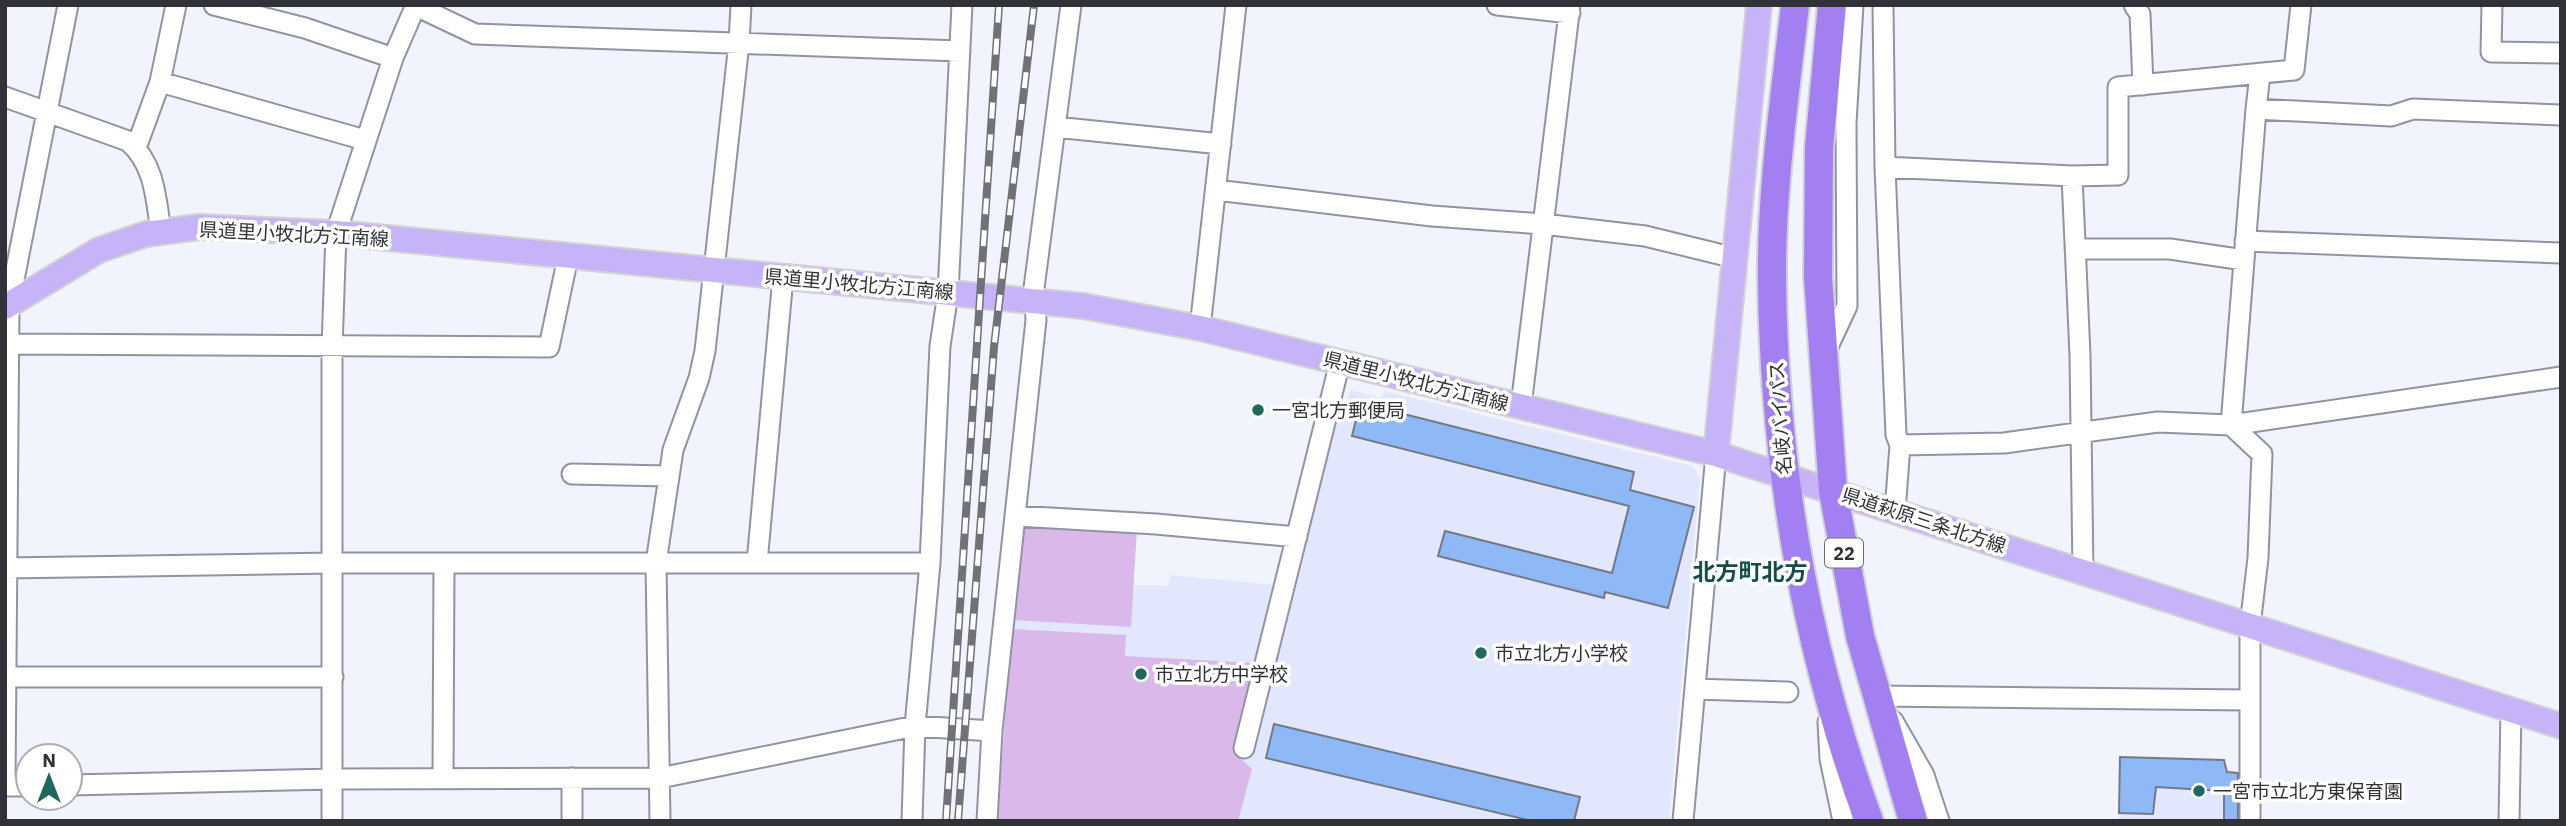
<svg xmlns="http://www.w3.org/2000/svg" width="2566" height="826" viewBox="0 0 2566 826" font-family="'IBM Plex Sans','Noto Sans JP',sans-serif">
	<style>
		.built { fill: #e3e7fe }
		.green { fill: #dab9ea }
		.building { fill: #8fb8f7; stroke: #727a86; stroke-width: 2 }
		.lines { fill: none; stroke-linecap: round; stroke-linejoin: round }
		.minor-casing { stroke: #9193a2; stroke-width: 23 }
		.major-casing { stroke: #d2d2d3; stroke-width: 28 }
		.highway-casing { stroke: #d2d2d3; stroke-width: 32 }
		.minor { stroke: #fff; stroke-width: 19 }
		.major { stroke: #c7b3f7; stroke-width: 24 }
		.highway { stroke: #a280f1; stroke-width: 28 }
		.rail-casing { stroke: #717279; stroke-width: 8 }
		.rail { stroke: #fff; stroke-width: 5; stroke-dasharray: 16; stroke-linecap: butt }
		.poi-dot { fill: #1f6860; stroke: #fff; stroke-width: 2.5 }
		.labels { text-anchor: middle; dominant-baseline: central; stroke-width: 7; stroke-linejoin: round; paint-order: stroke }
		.shield { fill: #fff; stroke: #6f7074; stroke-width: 2 }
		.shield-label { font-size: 18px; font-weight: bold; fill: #313238 }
		.street-label { font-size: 19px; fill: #313238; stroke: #fff }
		.poi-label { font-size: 19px; fill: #313238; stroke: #fff; text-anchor: start }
		.quarter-label { font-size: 23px; font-weight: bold; fill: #124d47; stroke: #fff }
	</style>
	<rect width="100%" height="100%" fill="#f2f4fd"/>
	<path class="built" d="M1350 390 1382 398 1384 391 1693 466 1700 478 1669 821H997L1022 523 1134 585 1168 586 1170 575 1294 587 1334 422 1340 423Z
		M2120 757 2224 760 2227 772H2240L2244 821H2119Z"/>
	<path class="green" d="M1022 523 1137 529 1131 627 1013 620Z
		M1012 629 1126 635 1125 656 1255 663 1234 753 1252 769 1238 821H997Z"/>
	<path class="building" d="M1360 403 1634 472 1630 490 1694 507 1668 608 1605 592 1604 598 1438 556 1445 531 1612 573 1629 506 1352 436Z
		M1274 724 1580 797 1574 821H1532L1266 758Z
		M2120 757 2224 760 2227 772 2238 773V821H2224V791L2156 787 2153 814 2119 813Z"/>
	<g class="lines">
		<defs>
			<path id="minor" d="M214 5 305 28 393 58
				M1497 5 1570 13
				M1883 5 1885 167 1896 435 1900 445 1895 512
				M2134 5 2140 14 2143 85
				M2492 5 2491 52 2561 53
				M416 6 475 34 960 51
				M160 82 365 140
				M5 97 128 141C155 164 156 199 161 232
				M2256 109 2260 74
				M1055 127 1221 144
				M136 148 160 82 176 5
				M1885 167 2072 176 2118 175V87L2294 70 2301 5
				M2072 176 2080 355 2083 571
				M1216 190 1432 216 1543 224 1645 236 1735 258
				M2245 241 2561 253
				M2075 249H2170L2244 260
				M1200 328 1236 5
				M9 344 549 347 568 257
				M1825 353 1847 306 1846 123 1853 5
				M1521 406 1570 5
				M1900 445 2004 443 2158 422 2231 425 2561 377
				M572 474 669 476
				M1015 516 1156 524 1297 537
				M757 563 783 277
				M5 568 334 563H930
				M7 677H333
				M1695 689 1788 692
				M1878 696 2249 700
				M1893 721 1924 775 1939 821
				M1828 722 1830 759 1843 821
				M1244 748 1340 362
				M443 779 444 563
				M5 783 9 305 68 5
				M70 785 333 779 660 778 915 726 992 731
				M5 786H28
				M332 821V348L336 233 393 58 416 5
				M572 821V778
				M660 821 656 563 673 450 699 378 705 351 739 43 741 5
				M912 821 915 726 930 563 940 346 948 293 962 5
				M987 821 992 731 1036 320 1034 288 1071 5
				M1683 821 1716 454
				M2250 821V626L2258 558 2262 454 2231 425 2256 109 2391 116 2413 109 2561 115
				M2509 821 2511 710"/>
			<path id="major" d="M5 307 99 250 146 234 199 227 336 233 1083 306 1200 328 1716 454 2561 726
				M1716 454 1759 5"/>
			<path id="highway" d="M1795 5C1785 96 1771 189 1772 280 1774 465 1805 647 1869 821
				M1832 5 1819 148 1818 277 1833 491 1860 636 1913 821"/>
		</defs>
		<use href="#minor" class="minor-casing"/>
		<use href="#major" class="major-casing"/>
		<use href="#highway" class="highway-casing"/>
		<use href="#minor" class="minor"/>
		<use href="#major" class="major"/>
		<use href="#highway" class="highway"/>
		<defs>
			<path id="rail" d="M946 821 999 5
				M958 821 994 347 1034 5"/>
		</defs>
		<use href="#rail" class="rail-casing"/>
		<use href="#rail" class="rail"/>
	</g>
	<g class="poi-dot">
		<circle cx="1258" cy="410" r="7"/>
		<circle cx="1481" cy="653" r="7"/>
		<circle cx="1141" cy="674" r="7"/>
		<circle cx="2199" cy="791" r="7"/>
	</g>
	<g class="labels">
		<rect class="shield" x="1825" y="538.5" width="38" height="29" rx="5"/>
		<g class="shield-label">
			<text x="1844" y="553">22</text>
		</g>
		<g class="street-label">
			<text transform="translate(294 234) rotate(3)">県道里小牧北方江南線</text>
			<text transform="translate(859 284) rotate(5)">県道里小牧北方江南線</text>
			<text transform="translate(1416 381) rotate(14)">県道里小牧北方江南線</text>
			<text transform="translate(1780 418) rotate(-94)">名岐バイパス</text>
			<text transform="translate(1924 520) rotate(18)">県道萩原三条北方線</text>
		</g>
		<g class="poi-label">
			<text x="1272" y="410">一宮北方郵便局</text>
			<text x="1495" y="653">市立北方小学校</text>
			<text x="1155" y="674">市立北方中学校</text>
			<text x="2213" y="791">一宮市立北方東保育園</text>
		</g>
		<g class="quarter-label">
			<text x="1750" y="571">北方町北方</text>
		</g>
	</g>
	<rect width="2566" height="826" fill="none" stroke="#313238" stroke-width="14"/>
	<g transform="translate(49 777)"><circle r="33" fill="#ffffff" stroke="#adadaf" stroke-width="2"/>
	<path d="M0-5L12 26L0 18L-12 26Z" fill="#1f6860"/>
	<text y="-10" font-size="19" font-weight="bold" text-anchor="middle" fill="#313238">N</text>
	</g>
</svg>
